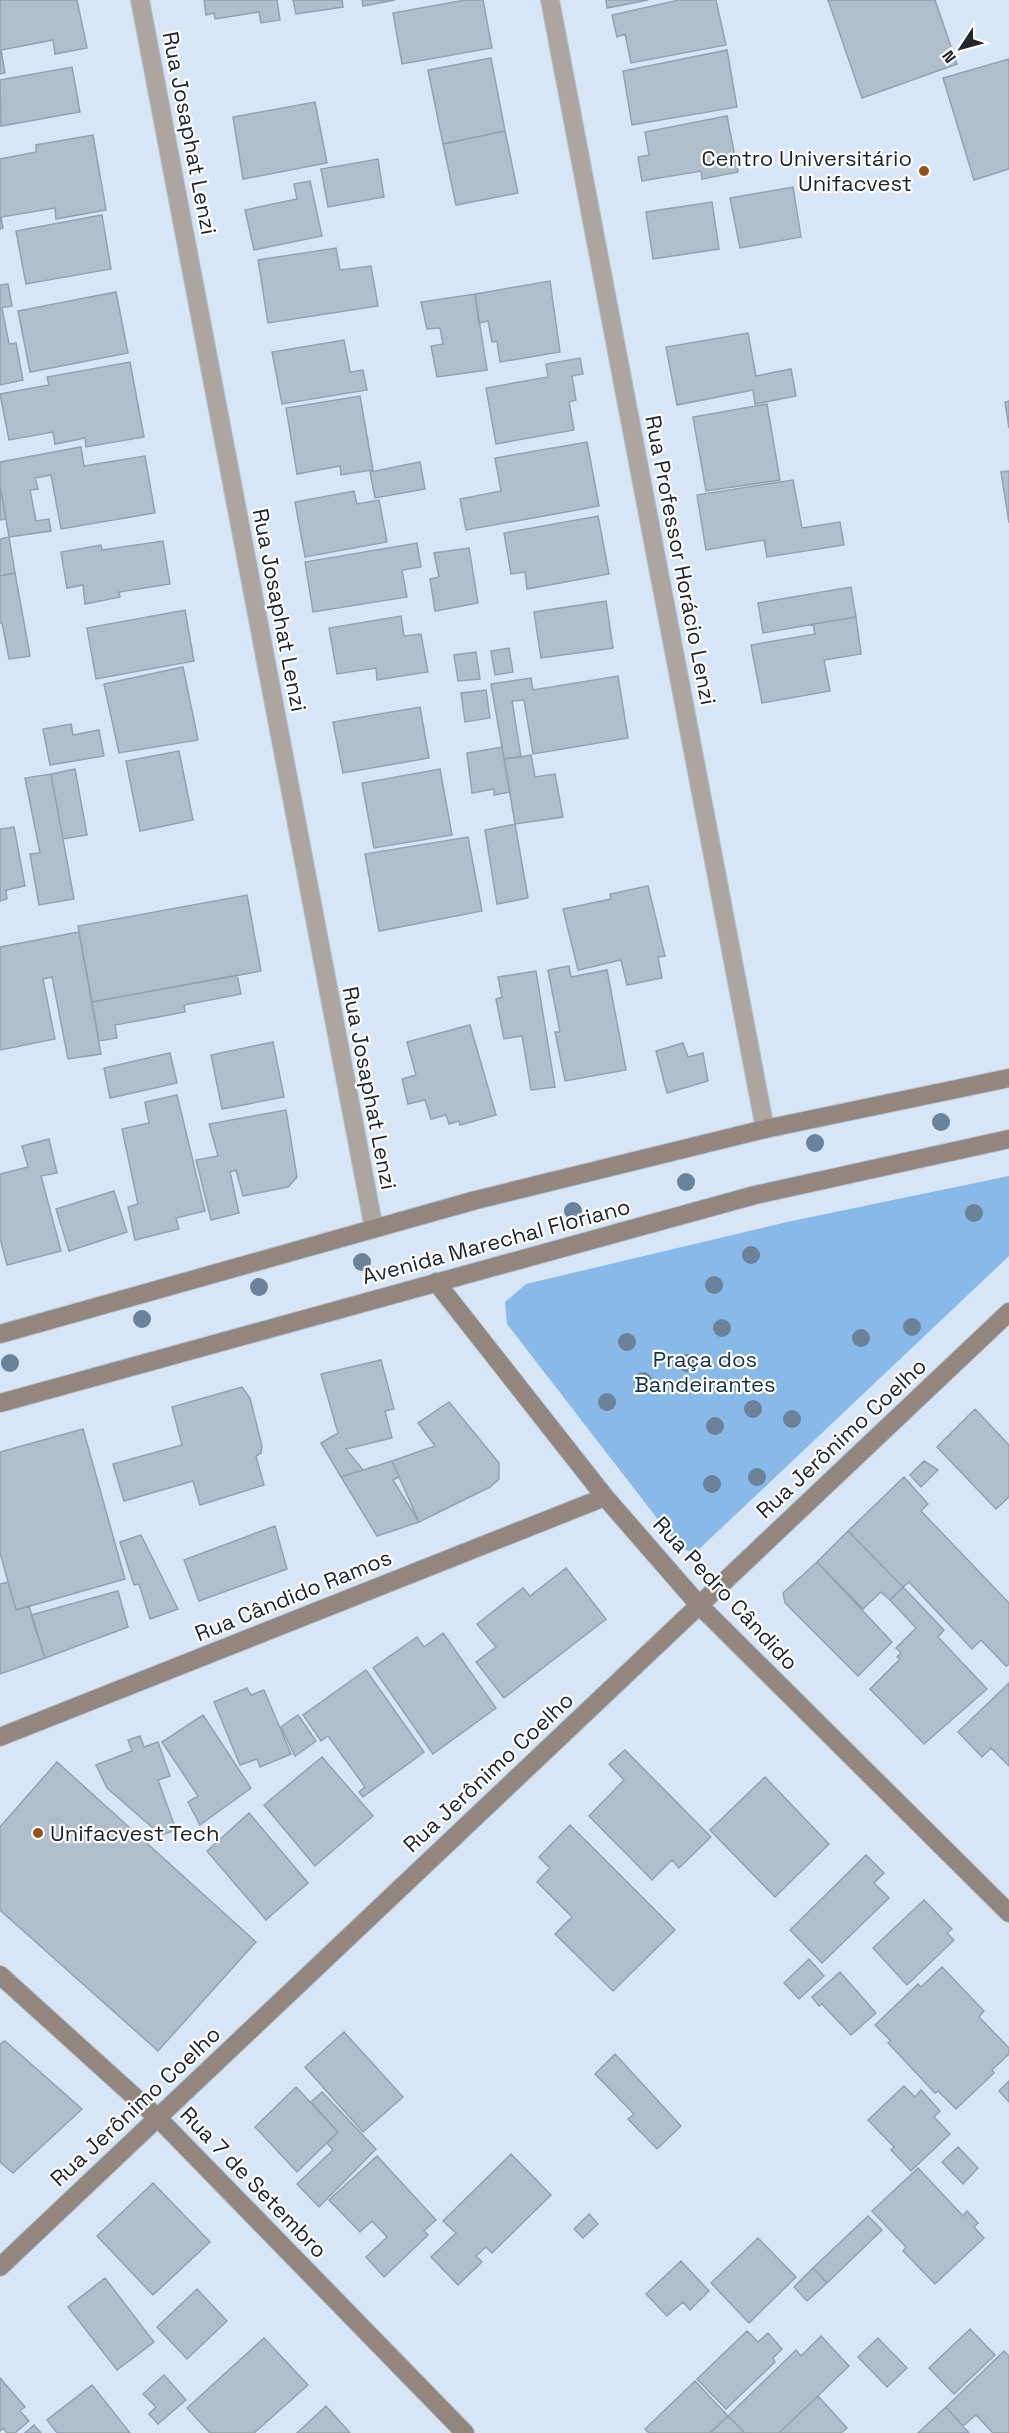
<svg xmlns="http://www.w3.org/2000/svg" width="1009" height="2433" viewBox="0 0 1009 2433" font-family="'Space Grotesk',sans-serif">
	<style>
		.green { fill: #89b9e8 }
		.building { fill: #afbecd; stroke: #93a2b1; stroke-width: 1.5 }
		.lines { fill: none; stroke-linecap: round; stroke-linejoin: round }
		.street-casing { stroke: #b5c3d2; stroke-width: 20 }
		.secondary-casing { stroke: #b5c3d2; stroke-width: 20 }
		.street { stroke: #ada59f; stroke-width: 18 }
		.secondary { stroke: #92867e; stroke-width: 18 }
		.tree { fill: #6b8298 }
		.poi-dot { fill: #91511a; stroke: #fff; stroke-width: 2 }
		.labels { text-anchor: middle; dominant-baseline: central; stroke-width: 4.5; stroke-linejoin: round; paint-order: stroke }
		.street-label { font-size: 22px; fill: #20262c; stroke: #fff }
		.poi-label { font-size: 22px; fill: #20262c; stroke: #fff; text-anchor: end }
		.park-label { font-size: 22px; fill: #13314c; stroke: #fff }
	</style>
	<rect width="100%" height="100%" fill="#d6e6f6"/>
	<path class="green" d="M1009 1176V1256L695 1553 680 1548 507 1324 505 1302 526 1284 787 1222Z"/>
	<path class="building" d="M0 0H77L87 48 55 54 53 40 1 50 5 73 0 74Z
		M204 0H277L280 20 261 23 259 12 215 19 214 13 206 15Z
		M293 0H342L343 7 296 14Z
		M362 0H395L363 6Z
		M465 0H483L492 48 402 64 393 13Z
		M606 0H648L607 8Z
		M679 0H716L726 45 631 63 625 34 617 37 612 15Z
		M828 0H935L957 64 862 98Z
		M727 50 737 107 632 125 623 71Z
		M491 58 505 131 443 144 428 70Z
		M1009 59V169L974 180 943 78Z
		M72 67 80 112 1 126 0 80Z
		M315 102 327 163 243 179 233 117Z
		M727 116 738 172 702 179 701 171 642 181 638 157 649 155 645 132Z
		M505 131 518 193 456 205 443 144Z
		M93 135 106 210 56 219 55 208 1 217 3 228 0 229V159L36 152V145Z
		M378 159 384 197 328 207 321 169Z
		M310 181 322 236 254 250 245 210 297 199 294 184Z
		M793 187 801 237 740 248 730 198Z
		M712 202 719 249 653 259 646 212Z
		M102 215 111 269 26 284 16 231Z
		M336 248 340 270 371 266 378 306 268 323 258 260Z
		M550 281 560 352 500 362 497 341 492 342 488 321 479 323 475 294Z
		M8 284 12 306 0 308V285Z
		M116 292 128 353 30 372 18 311Z
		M475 294 487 370 437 377 431 346 443 344 440 328 427 329 421 302Z
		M0 308H2L9 344 16 343 23 380 0 385Z
		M748 333 756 376 791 369 796 396 755 404 753 390 677 405 666 347Z
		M344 340 350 372 363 370 367 390 282 404 272 352Z
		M580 358 583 374 572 376 576 400 569 402 574 430 496 444 486 388 548 377 546 364Z
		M130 362 144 437 86 447 85 438 55 444 53 432 9 440 0 394 49 385 47 377Z
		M360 396 373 470 341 475 340 466 297 474 286 408Z
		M1009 401V428L1005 402Z
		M767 404 780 480 706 491 693 417Z
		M587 442 599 506 466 530 460 499 501 491 495 458Z
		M81 447 84 466 145 456 155 513 61 529 51 475 35 478 38 489 30 490 36 521 49 519 51 531 9 537 0 486V462Z
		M420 462 425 489 375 498 370 472Z
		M1009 471V523L1001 472Z
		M793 480 802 528 840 522 844 545 767 557 764 540 706 550 697 495Z
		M0 486 6 519 0 520Z
		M354 491 357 504 379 500 387 542 305 557 295 502Z
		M598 516 609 574 527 589 525 572 511 574 504 533Z
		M9 537 15 573 0 576V539Z
		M163 541 170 584 119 592 120 597 85 604 83 585 67 588 61 552 101 545 102 550Z
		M417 543 421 567 402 570 407 597 313 612 305 562Z
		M469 548 478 603 435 611 430 579 439 577 434 553Z
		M15 573 30 656 9 659 2 623H0V576Z
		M851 587 856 617 763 633 758 603Z
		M606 601 613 648 541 658 534 612Z
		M185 610 194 661 96 679 87 628Z
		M401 616 404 636 421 634 428 672 377 680 376 668 337 674 329 628Z
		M856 617 861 654 824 660 830 691 762 703 751 645 815 634 813 624Z
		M509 648 513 672 495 675 491 651Z
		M476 652 480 679 458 681 454 655Z
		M183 667 198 740 119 753 104 684Z
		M618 676 628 738 533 754 524 700 512 701 521 757 504 759 491 684 531 678 533 690Z
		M486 690 490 718 465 722 461 693Z
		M420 707 429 758 343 773 333 722Z
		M71 724 73 735 99 730 104 756 50 765 43 729Z
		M502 747 510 792 494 795V789L472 793 467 753Z
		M179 751 193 820 140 831 126 761Z
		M531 755 535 777 555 774 563 817 515 824 504 759Z
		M75 769 87 835 63 839 51 774Z
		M440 769 452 835 374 848 362 783Z
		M51 774 74 899 39 905 30 854 40 853 25 778Z
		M515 824 528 898 497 904 485 830Z
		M14 827 25 886 6 890 7 899 0 901V829Z
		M468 837 482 911 379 931 365 854Z
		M648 886 665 956 658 957 662 978 627 985 621 960 578 970 563 909 611 899 610 894Z
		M247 895 261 971 92 1002 78 926Z
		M79 932 101 1054 68 1059 52 977 43 979 55 1039 0 1050V947Z
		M569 966 571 977 607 970 626 1070 565 1081 555 1032H560L548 970Z
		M536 971 555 1087 531 1090 522 1036 504 1039 496 999 502 997 498 977Z
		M237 975 241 994 184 1005 185 1012 115 1025 117 1038 99 1041 92 1002Z
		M470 1025 496 1115 460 1125 459 1121 449 1124 446 1115 431 1119 425 1100 408 1104 402 1079 416 1075 407 1042Z
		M273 1042 284 1097 222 1109 211 1055Z
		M683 1043 688 1057 703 1053 708 1081 667 1093 656 1051Z
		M170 1053 177 1083 110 1098 104 1068Z
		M177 1095 205 1211 176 1218 179 1229 135 1240 128 1207 138 1204 122 1129 149 1123 145 1102Z
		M286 1110 297 1177 288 1187 243 1196 236 1170 230 1172 239 1213 211 1220 196 1160 218 1156 209 1124Z
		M49 1139 57 1173 41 1176 61 1251 7 1265 0 1238V1174L28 1167 22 1146Z
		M114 1191 127 1232 69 1251 56 1209Z
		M381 1360 394 1409 385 1411 392 1438 346 1449 363 1470 341 1477 321 1443 338 1433 321 1374Z
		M242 1387 250 1398 262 1446 261 1453 256 1456 264 1485 200 1505 193 1481 124 1501 113 1464 182 1445 172 1407Z
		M449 1402 499 1463V1479L490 1487 419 1522 392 1461 435 1446 418 1423Z
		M975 1409 1009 1445V1497L996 1509 937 1447Z
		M83 1429 125 1579 16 1610 0 1553V1452Z
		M392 1461 399 1477 393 1480 419 1522 377 1536 341 1477Z
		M924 1461 938 1470 921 1487 910 1475Z
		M904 1477 928 1504 921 1511 1009 1603V1664L1006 1666 981 1640 972 1649 909 1582 903 1587 848 1531Z
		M275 1526 287 1569 199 1601 184 1560Z
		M848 1531 903 1587 890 1600 881 1592 863 1609 817 1562Z
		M141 1535 178 1609 150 1619 139 1584 134 1585 120 1542Z
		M817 1562 892 1642 858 1676 785 1603 783 1593Z
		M566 1568 606 1619 504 1698 476 1662 496 1647 477 1624 523 1588 530 1596Z
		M8 1582 16 1610 29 1606 45 1658 0 1674V1584Z
		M903 1587 944 1630 938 1637 987 1689 924 1744 870 1689 900 1659 897 1657 901 1653 896 1648 916 1628 890 1600Z
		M118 1591 128 1627 45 1658 31 1615Z
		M443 1633 496 1708 433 1754 373 1668 417 1637 424 1647Z
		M366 1670 424 1752 363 1797 359 1792 365 1787 328 1736 321 1741 303 1715Z
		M1009 1683V1766L991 1748 982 1757 958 1732Z
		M247 1688 251 1695 264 1690 291 1754 260 1767 257 1759 240 1765 214 1702Z
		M203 1715 251 1788 200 1825 188 1802 198 1796 162 1742Z
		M298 1715 316 1741 295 1756 281 1727Z
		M140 1736 144 1747 158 1742 170 1776 158 1780 176 1830 161 1835 107 1788 96 1765 132 1751 128 1740Z
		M625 1750 711 1837 679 1868 672 1860 652 1880 589 1816 624 1780 609 1764Z
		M322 1757 373 1816 315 1866 264 1805Z
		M57 1762 256 1942 158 2051 0 1910V1827Z
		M765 1777 829 1844 775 1897 710 1830Z
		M249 1813 308 1883 266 1920 207 1851Z
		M570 1825 675 1930 613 1991 555 1934 572 1917 537 1882 550 1868 539 1857Z
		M866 1855 884 1873 874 1883 889 1898 822 1963 790 1930Z
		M924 1900 952 1929 947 1933 954 1940 907 1985 873 1948Z
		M809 1959 824 1976 799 1999 784 1983Z
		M942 1967 984 2011 979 2017 1009 2048V2054L992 2070 994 2073 956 2109 938 2091 935 2093 888 2043 891 2041 875 2025 918 1984 921 1987Z
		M840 1972 876 2013 851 2035 822 2004 819 2006 812 1997Z
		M344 2032 403 2097 363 2132 305 2067Z
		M5 2041 82 2109 13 2173 0 2162V2044Z
		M615 2054 681 2126 657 2149 628 2119 634 2114 595 2074Z
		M1009 2081V2102L999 2091Z
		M904 2086 915 2097 921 2090 940 2111 934 2117 950 2134 911 2171 891 2150 894 2147 868 2120Z
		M296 2087 338 2132 297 2172 255 2127Z
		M322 2092 376 2149 319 2207 297 2184 333 2150 327 2143 338 2132 311 2102Z
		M958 2147 978 2168 963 2184 942 2162Z
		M511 2154 551 2195 492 2253 486 2247 476 2256 482 2262 458 2285 431 2257 456 2233 443 2221Z
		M377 2156 436 2220 424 2231 428 2235 384 2277 366 2257 387 2237 372 2221 360 2232 329 2200Z
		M918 2168 963 2216 967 2211 978 2223 974 2227 984 2238 935 2284 903 2251 906 2247 872 2211Z
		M153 2183 210 2242 153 2295 97 2236Z
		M589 2214 598 2224 583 2238 574 2229Z
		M868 2216 882 2230 827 2283 813 2268Z
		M758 2238 796 2277 749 2323 711 2283Z
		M681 2261 709 2291 690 2310 683 2302 667 2316 646 2294Z
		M813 2268 827 2283 807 2301 794 2287Z
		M105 2278 154 2342 117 2370 68 2307Z
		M197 2289 227 2321 187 2359 157 2327Z
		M970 2329 995 2355 954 2394 929 2368Z
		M747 2331 758 2342 768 2333 782 2349 773 2358 775 2362 726 2409 697 2379Z
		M821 2336 849 2366 779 2433H745L728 2416 796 2350 801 2356Z
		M264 2338 308 2385 254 2433H210L187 2408Z
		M878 2338 907 2368 887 2387 858 2357Z
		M1004 2351 1009 2356V2433H993L976 2415 963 2426 946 2407Z
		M164 2375 186 2400 158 2424 149 2414 156 2407 143 2394Z
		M0 2378 25 2407 20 2411 29 2421 15 2433H7L3 2428 0 2431Z
		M695 2381 728 2416 710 2433H649L645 2429Z
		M92 2385 130 2433H57L47 2420Z
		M818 2396 847 2428 841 2433H779Z
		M326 2406 350 2433H297Z
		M946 2407 969 2433H918Z
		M728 2416 745 2433H710Z
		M34 2425 41 2433H25Z"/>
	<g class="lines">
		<defs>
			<path id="street" d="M140 0 374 1229
				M550 0 765 1129"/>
			<path id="secondary" d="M436 1282 605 1497 699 1605 1009 1913
				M0 1334 476 1200 765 1129 1009 1078
				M0 1403 755 1195 1009 1139
				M0 1737 605 1497
				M0 1975 158 2118 465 2433
				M0 2267 1009 1312"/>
		</defs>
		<use href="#street" class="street-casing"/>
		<use href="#secondary" class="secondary-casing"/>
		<use href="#street" class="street"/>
		<use href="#secondary" class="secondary"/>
	</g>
	<g class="tree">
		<circle cx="941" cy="1122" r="9"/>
		<circle cx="815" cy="1143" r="9"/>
		<circle cx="686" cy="1182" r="9"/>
		<circle cx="573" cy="1211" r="9"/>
		<circle cx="974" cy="1213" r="9"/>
		<circle cx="751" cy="1255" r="9"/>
		<circle cx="362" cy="1262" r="9"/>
		<circle cx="714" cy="1285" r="9"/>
		<circle cx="259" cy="1287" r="9"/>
		<circle cx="142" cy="1319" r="9"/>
		<circle cx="912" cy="1327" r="9"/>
		<circle cx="722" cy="1328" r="9"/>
		<circle cx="861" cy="1338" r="9"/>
		<circle cx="627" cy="1342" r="9"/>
		<circle cx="10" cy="1363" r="9"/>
		<circle cx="687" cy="1363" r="9"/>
		<circle cx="643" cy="1381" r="9"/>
		<circle cx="607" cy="1402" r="9"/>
		<circle cx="753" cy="1409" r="9"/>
		<circle cx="792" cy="1419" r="9"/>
		<circle cx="715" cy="1426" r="9"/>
		<circle cx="757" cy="1477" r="9"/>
		<circle cx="712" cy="1484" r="9"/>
	</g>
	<g class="poi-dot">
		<circle cx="924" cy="171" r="6"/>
		<circle cx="38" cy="1833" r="6"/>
	</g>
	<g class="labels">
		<g class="street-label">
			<text transform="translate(190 133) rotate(79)">Rua Josaphat Lenzi</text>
			<text transform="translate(681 560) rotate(79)">Rua Professor Horácio Lenzi</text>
			<text transform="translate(280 610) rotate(79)">Rua Josaphat Lenzi</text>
			<text transform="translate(370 1088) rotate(79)">Rua Josaphat Lenzi</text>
			<text transform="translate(496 1241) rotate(-15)">Avenida Marechal Floriano</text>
			<text transform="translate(841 1438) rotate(-43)">Rua Jerônimo Coelho</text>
			<text transform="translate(726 1593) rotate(47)">Rua Pedro Cândido</text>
			<text transform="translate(293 1595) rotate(-22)">Rua Cândido Ramos</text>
			<text transform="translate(488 1772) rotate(-43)">Rua Jerônimo Coelho</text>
			<text transform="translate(135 2106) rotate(-43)">Rua Jerônimo Coelho</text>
			<text transform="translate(254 2182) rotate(46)">Rua 7 de Setembro</text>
		</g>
		<g class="poi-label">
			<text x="912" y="158">Centro Universitário<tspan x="912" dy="25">Unifacvest</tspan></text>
			<text x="50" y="1833" text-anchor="start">Unifacvest Tech</text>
		</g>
		<g class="park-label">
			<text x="705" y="1359">Praça dos<tspan x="705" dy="25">Bandeirantes</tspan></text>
		</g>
	</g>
	<g transform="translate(961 48) rotate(234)" stroke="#ffffff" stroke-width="4.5" paint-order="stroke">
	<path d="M0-4.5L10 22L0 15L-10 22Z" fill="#20262c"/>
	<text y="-9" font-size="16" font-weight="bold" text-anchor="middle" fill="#20262c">N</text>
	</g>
</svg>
